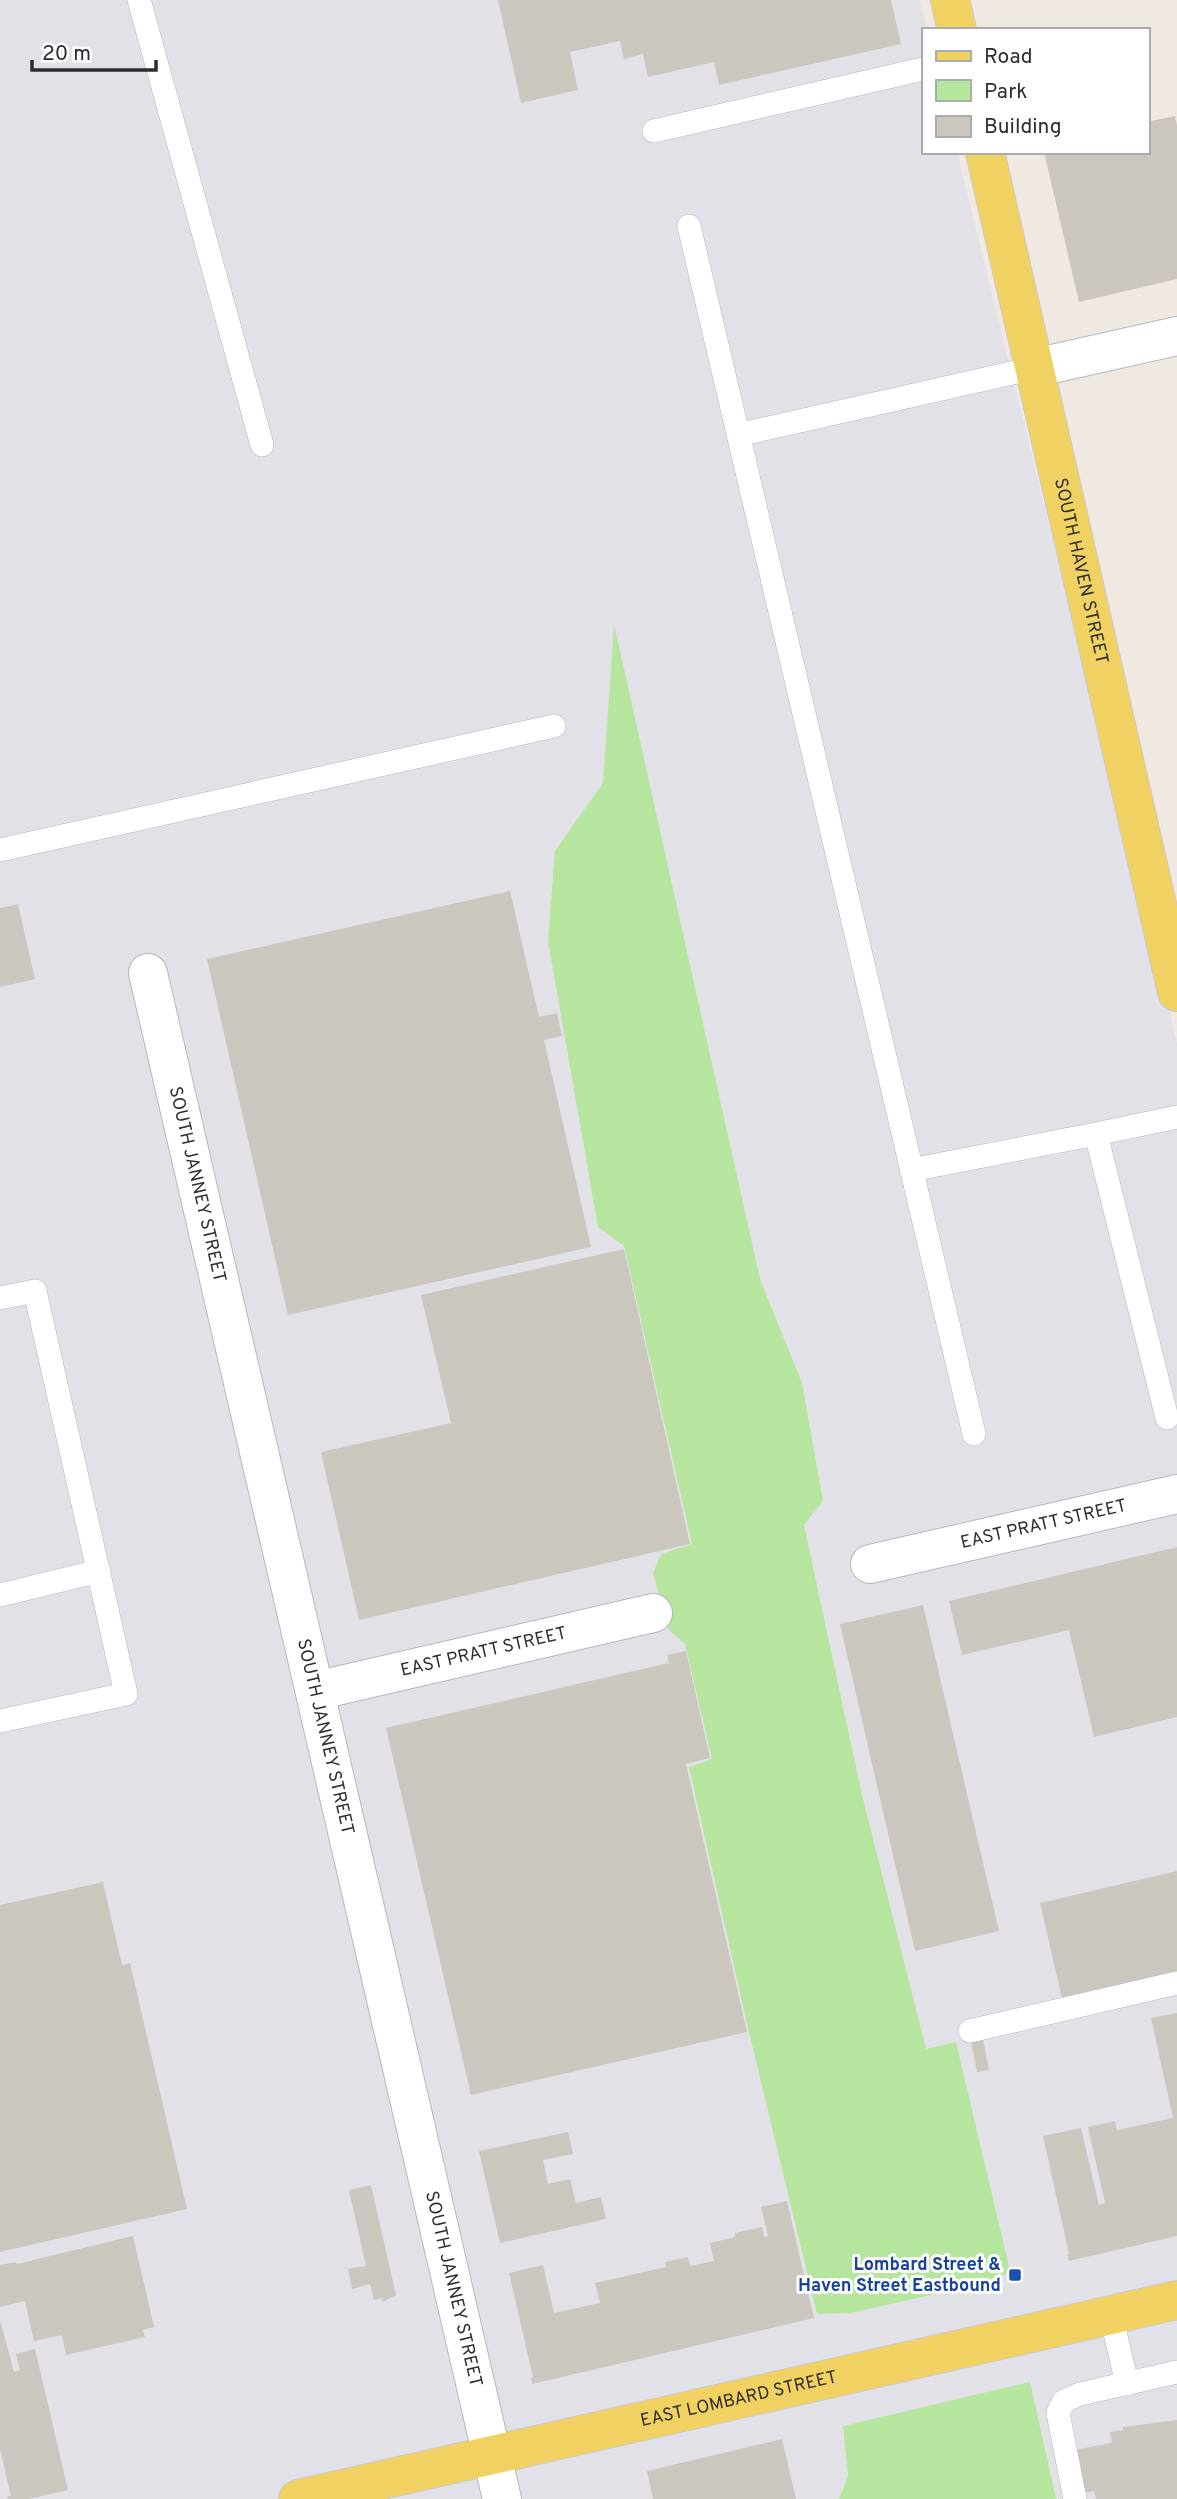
<svg xmlns="http://www.w3.org/2000/svg" width="1177" height="2499" viewBox="0 0 1177 2499" font-family="Overpass,sans-serif">
	<style>
		.industrial { fill: #e3e1e8 }
		.green { fill: #b6e59e }
		.building { fill: #cbc7bf }
		.lines { fill: none; stroke-linecap: round; stroke-linejoin: round }
		.lane-casing { stroke: #b4b7c1; stroke-width: 24 }
		.street-casing { stroke: #b4b7c1; stroke-width: 40 }
		.primary-casing { stroke: #c9c9c9; stroke-width: 40 }
		.lane { stroke: #fff; stroke-width: 23 }
		.street { stroke: #fff; stroke-width: 38 }
		.primary { stroke: #f2d163; stroke-width: 38 }
		.transit-dot { fill: #1a4fb4; stroke: #fff; stroke-width: 2.5 }
		.labels { text-anchor: middle; dominant-baseline: central; stroke-width: 6; stroke-linejoin: round; paint-order: stroke }
		.street-label { font-size: 18px; fill: #2e2e2e; stroke: #fff }
		.transit-label { font-size: 18px; font-weight: bold; fill: #164399; stroke: #fff; text-anchor: end }
	</style>
	<rect width="100%" height="100%" fill="#efe9e1"/>
	<path class="industrial" d="M0 0H919L927 30H923V152H957L1177 1042V2499H0Z"/>
	<path class="green" d="M614 624 760 1279 802 1383 823 1501 804 1525 862 1795 926 2049 956 2042 1010 2271 993 2281 851 2313 817 2314 748 2028 689 1767 712 1759 685 1644 669 1630 653 1573 661 1554 692 1544 624 1246 598 1227 548 941 555 851 603 783Z
		M1030 2382 1056 2499H839L848 2476 843 2426Z"/>
	<path class="building" d="M498 0H891L901 44 719 85 714 62 648 77 643 54 624 59 620 41 570 52 578 90 521 103Z
		M1175 116 1177 125V279L1079 302 1044 152H1147V122Z
		M510 891 539 1017 557 1013 562 1036 544 1040 591 1247 288 1315 207 959Z
		M18 904 35 979 0 987V908Z
		M624 1249 690 1544 359 1620 321 1452 451 1423 421 1295Z
		M1177 1547V1717L1094 1737 1069 1630 962 1655 949 1601Z
		M923 1605 999 1931 915 1951 840 1624Z
		M686 1651 710 1758 686 1764 747 2032 471 2095 386 1728 664 1664 669 1663 667 1655Z
		M1177 1871V1971L1062 1998 1040 1903Z
		M103 1882 122 1965 130 1963 187 2209 0 2252V1905Z
		M1177 2013V2236L1069 2261 1067 2254H1069L1043 2136 1081 2128 1099 2205 1105 2203 1088 2127 1115 2121 1117 2130 1173 2118 1151 2018Z
		M983 2039 989 2070 977 2072 971 2041Z
		M568 2132 573 2154 543 2160 548 2184 570 2179 576 2203 601 2197 606 2219 500 2243 479 2151Z
		M371 2185 396 2295 383 2302 382 2298 374 2300 370 2284 352 2289 348 2269 366 2266 349 2190Z
		M787 2201 814 2318 532 2384 531 2377H533L509 2273 543 2265 554 2313 600 2303 595 2283 666 2267 665 2262 688 2257 690 2266 714 2261 710 2243 735 2237V2233L762 2227 764 2237 768 2236 761 2207Z
		M133 2236 154 2327 143 2330 145 2337 66 2355 62 2335 34 2341 25 2301 0 2307V2265L16 2262 17 2264Z
		M0 2320 14 2372 20 2370 16 2354 35 2349 68 2490 29 2499H8L7 2496H11L0 2449Z
		M1177 2420V2499H1096L1094 2491 1083 2493 1074 2450 1112 2443 1110 2432 1123 2430V2427Z
		M782 2439 796 2499H653L647 2471Z"/>
	<g class="lines">
		<defs>
			<path id="lane" d="M139 0 262 445
				M654 131 923 69
				M689 226 974 1434
				M738 435 1034 368
				M0 850 554 726
				M1096 1134 1177 1117
				M911 1170 1096 1134 1167 1418
				M0 1298 35 1291 126 1694 0 1721
				M0 1595 99 1571
				M970 2031 1177 1983
				M1111 2315 1127 2384
				M1075 2499 1058 2413 1064 2401 1080 2394 1177 2372"/>
			<g id="street">
				<path d="M1034 368 1177 336"/>
				<path id="s1" d="M148 973 502 2499"/>
				<path id="s2" d="M870 1564 1177 1494"/>
				<path id="s3" d="M315 1691 653 1613"/>
			</g>
			<g id="primary">
				<path d="M950 0 957 30"/>
				<path id="s4" d="M985 152 1177 992"/>
				<path id="s5" d="M298 2499 1177 2300"/>
			</g>
		</defs>
		<use href="#lane" class="lane-casing"/>
		<use href="#street" class="street-casing"/>
		<use href="#primary" class="primary-casing"/>
		<use href="#lane" class="lane"/>
		<use href="#street" class="street"/>
		<use href="#primary" class="primary"/>
	</g>
	<rect class="transit-dot" x="1008" y="2268" width="14" height="14" rx="3.5"/>
	<g class="labels">
		<g class="street-label">
			<text stroke="none"><textPath href="#s4" startOffset="430">SOUTH HAVEN STREET</textPath></text>
			<text stroke="none"><textPath href="#s1" startOffset="217">SOUTH JANNEY STREET</textPath></text>
			<text stroke="none"><textPath href="#s2" startOffset="178">EAST PRATT STREET</textPath></text>
			<text stroke="none"><textPath href="#s3" startOffset="173">EAST PRATT STREET</textPath></text>
			<text stroke="none"><textPath href="#s1" startOffset="784">SOUTH JANNEY STREET</textPath></text>
			<text stroke="none"><textPath href="#s1" startOffset="1351">SOUTH JANNEY STREET</textPath></text>
			<text stroke="none"><textPath href="#s5" startOffset="452">EAST LOMBARD STREET</textPath></text>
		</g>
		<g class="transit-label">
			<text x="1001" y="2265">Lombard Street &amp;<tspan x="1001" dy="21">Haven Street Eastbound</tspan></text>
		</g>
	</g>
	<rect x="922" y="28" width="228" height="126" fill="#ffffff" stroke="#ababab" stroke-width="2"/>
	<rect x="936" y="51" width="35" height="10" fill="#f2d163" stroke="#ababab" stroke-width="2"/>
	<text x="984" y="63" font-size="21" fill="#2e2e2e">Road</text>
	<rect x="936" y="80" width="35" height="21" fill="#b6e59e" stroke="#ababab" stroke-width="2"/>
	<text x="984" y="98" font-size="21" fill="#2e2e2e">Park</text>
	<rect x="936" y="116" width="35" height="21" fill="#cbc7bf" stroke="#ababab" stroke-width="2"/>
	<text x="984" y="133" font-size="21" fill="#2e2e2e">Building</text>
	<path d="M32 60v10h124v-10" fill="none" stroke="#2e2e2e" stroke-width="3.5"/>
	<text x="42" y="60" font-size="21" fill="#2e2e2e" stroke="#ffffff" stroke-width="5" paint-order="stroke">20 m</text>
</svg>
